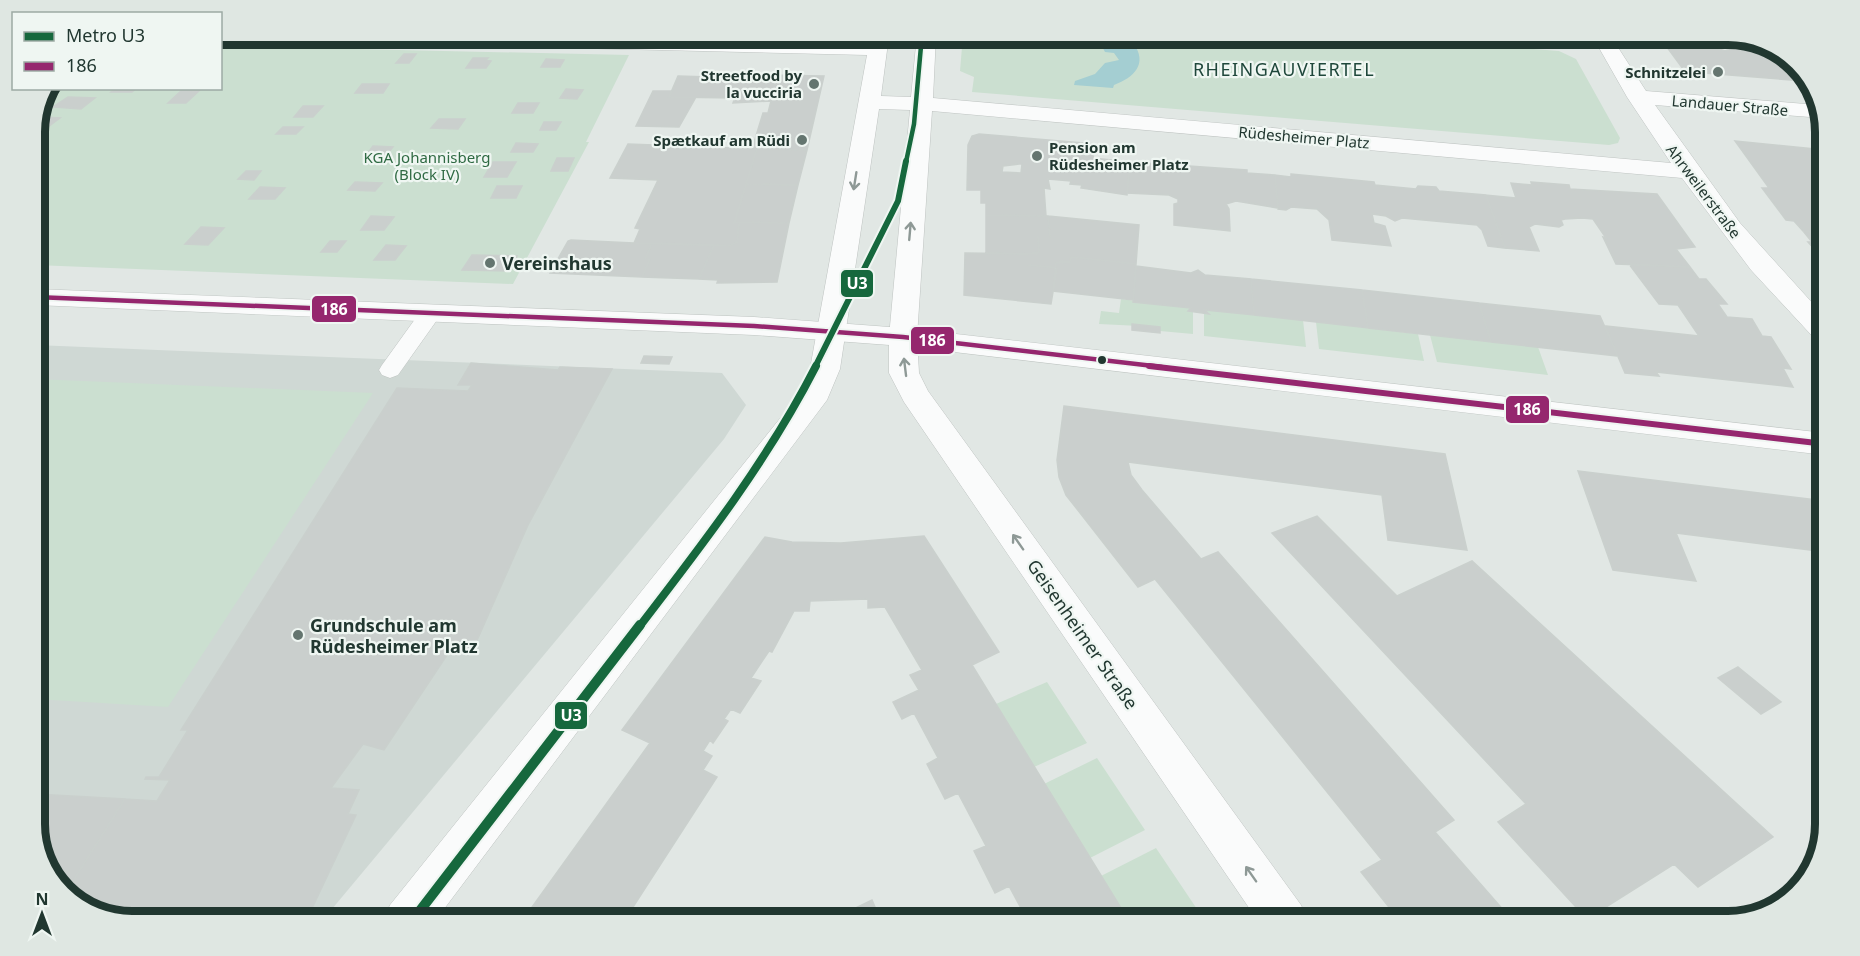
<svg xmlns="http://www.w3.org/2000/svg" width="1860" height="956" viewBox="0 0 1860 956" font-family="'Noto Sans',sans-serif">
	<style>
		.built { fill: #cfd8d4 }
		.green { fill: #cbdfd0 }
		.water { fill: #a4ced2 }
		.building { fill: #cacfcd; stroke: #cad0cd; stroke-width: 1.5; fill-rule: evenodd }
		.lines { fill: none; stroke-linecap: round; stroke-linejoin: round }
		.lane-casing { stroke: #bec3c1; stroke-width: 1 }
		.street-casing { stroke: #bec3c1; stroke-width: 1 }
		.secondary-casing { stroke: #bec4c1; stroke-width: 1 }
		.lane { fill: #fafbfb; fill-rule: evenodd }
		.street { fill: #fafbfb; fill-rule: evenodd }
		.secondary { fill: #fafbfb; fill-rule: evenodd }
		.bus-1-far1-casing { stroke: #eff6f2; stroke-width: 8 }
		.bus-1-casing { stroke: #eff6f2; stroke-width: 10 }
		.bus-1-far1 { stroke: #95276e; stroke-width: 4.5 }
		.bus-1 { stroke: #95276e; stroke-width: 6 }
		.metro-1-far3-casing { stroke: #eff6f2; stroke-width: 8 }
		.metro-1-far2-casing { stroke: #eff6f2; stroke-width: 10 }
		.metro-1-far1-casing { stroke: #eff6f2; stroke-width: 12 }
		.metro-1-casing { stroke: #eff6f2; stroke-width: 14 }
		.metro-1-far3 { stroke: #16683d; stroke-width: 4.5 }
		.metro-1-far2 { stroke: #16683d; stroke-width: 6 }
		.metro-1-far1 { stroke: #16683d; stroke-width: 8 }
		.metro-1 { stroke: #16683d; stroke-width: 10 }
		.oneway { stroke: #8e9996 }
		.poi-dot { fill: #64756f; stroke: #eff6f2; stroke-width: 2 }
		.bus-dot { fill: #213730; stroke: #eff6f2; stroke-width: 2 }
		.labels { text-anchor: middle; dominant-baseline: central; stroke-width: 4.5; stroke-linejoin: round; paint-order: stroke }
		.far-poi-label { font-size: 15px; font-weight: bold; fill: #213730; stroke: #eff6f2; text-anchor: end }
		.far-street-label { font-size: 15px; fill: #213730; stroke: #eff6f2 }
		.far-park-label { font-size: 15px; fill: #2f6a43; stroke: #eff6f2 }
		.far-quarter-label { font-size: 18px; letter-spacing: 1.5px; fill: #1f473b; stroke: #eff6f2 }
		.poi-label { font-size: 18px; font-weight: bold; fill: #213730; stroke: #eff6f2; text-anchor: start }
		.street-label { font-size: 18px; fill: #213730; stroke: #eff6f2 }
		.rim { fill: none; stroke: #213730; stroke-width: 8 }
		.line-badge { stroke: #eff6f2; stroke-width: 2 }
		.badge-label { font-size: 16px; text-anchor: middle; font-weight: bold; fill: #fff }
	</style>
	<rect width="100%" height="100%" fill="#e1e7e4"/>
	<path class="built" d="M221 35H522L513 46 221 39Z
		M35 345 722 373 746 405 724 439 322 921H132L88 911 51 878 35 831Z"/>
	<path class="green" d="M963 35H1347L1559 51 1576 59 1620 138 1618 143 1609 145 972 92 974 77 960 71Z
		M221 46 629 55 586 142H589L513 284 35 265V126L51 89 220 88Z
		M1121 299 1191 308 1188 311 1193 312V334L1160 331V327L1099 324 1101 311 1119 313Z
		M1205 310 1303 320 1306 347 1204 336V313H1209Z
		M1316 322 1418 334 1424 361 1319 349Z
		M1430 335 1538 347 1548 375 1437 362Z
		M35 379 373 393 168 707 35 699Z
		M1047 682 1087 743 1034 767 996 704Z
		M1097 758 1145 830 1090 858 1044 784Z
		M1156 848 1205 921H1129L1101 876Z"/>
	<path class="water" d="M1089 35C1099 34 1113 32 1123 35 1127 36 1131 40 1133 43 1149 64 1133 78 1114 85L1113 88 1074 85 1075 81 1095 74 1105 63 1119 60 1114 53 1105 52 1099 41Z"/>
	<path class="building" d="M1658 35H1710L1717 44 1711 46 1725 51 1733 48 1766 50 1792 80 1691 72 1683 69Z
		M1759 42 1772 45 1807 76 1786 73Z
		M404 54H416L409 63H396Z
		M473 58H488L486 60 491 61 486 68H466Z
		M546 59 564 60 560 67H541Z
		M765 75 824 76 807 150 752 149 763 113H768L771 101 733 103 742 77 764 78Z
		M678 76 710 77H742L734 98 669 97Z
		M362 84H389L383 93H355Z
		M116 88H137L132 92H111Z
		M566 89 583 90 577 99 560 98Z
		M182 90 199 91 186 103H168Z
		M653 91H672L669 97H696L679 127 636 126Z
		M68 97 95 98 81 109 53 107Z
		M518 103H539L533 113H512Z
		M303 106H323L313 117H294Z
		M40 117 60 118 48 127 35 126Z
		M439 119H465L458 129 431 128Z
		M544 122H561L556 130H540Z
		M283 127H303L296 134H276Z
		M979 134 1095 144 1093 158 1130 162 1127 195 1081 188 1082 185 1070 184 1071 181 1048 179 1050 189 1044 188 1046 216 986 215V203H981V190H967L968 145 972 136ZM1019 164H1022L1021 173 1002 172 1003 166Z
		M1735 141 1825 150V233L1803 231 1794 221 1786 220 1762 188H1769Z
		M516 143 538 144 533 152H511Z
		M628 144 757 149 734 223H739L737 242 729 246 634 243 640 229 635 228 658 180 610 178Z
		M373 146 393 147 387 154H367Z
		M757 149 807 150 798 185 746 184Z
		M557 158H574L568 171H551Z
		M493 162H516L507 177H484Z
		M1130 162 1247 170V173L1275 175 1278 208 1236 201 1226 204 1229 209 1230 231 1174 225V204L1178 203V199L1169 195 1127 193Z
		M246 171H261L254 180 238 179Z
		M1291 174 1374 182 1375 185 1416 189 1418 186 1436 187 1439 191 1486 195 1505 248 1488 246 1482 230 1477 225 1402 218 1395 221 1386 216 1372 214 1374 223 1385 226 1391 246 1332 240 1329 220 1317 209 1291 207 1286 210 1278 209 1275 175 1291 177Z
		M355 182 382 183 375 191 348 190Z
		M1531 182 1569 185 1570 189 1657 194 1695 247 1676 249 1690 267 1616 264 1603 237 1606 238 1593 219 1582 218 1565 219 1561 220 1563 225 1559 227 1535 224 1529 227 1539 251 1505 248 1486 195 1516 198 1511 183 1532 185Z
		M746 184 798 185 789 223 735 222Z
		M497 186H522L516 198H491Z
		M260 187 285 188 275 199H249Z
		M986 215 1048 216 1050 237H1038L1039 252 1036 254 986 253Z
		M371 216 394 217 384 230H361Z
		M1048 216 1139 225 1136 264 1071 257 1070 262 1061 261 1056 263V268L1028 265V254L1039 252 1038 237H1050Z
		M735 222 789 223 777 282 717 283 718 280 699 279 714 245 729 246 737 242 739 223Z
		M201 227 224 228 208 245 185 244Z
		M1803 231 1825 233V261L1808 242H1812Z
		M571 240 634 243H652L645 259H650L642 277 550 273 568 241Z
		M330 241H346L337 252H321Z
		M652 243 714 245 699 279 642 277 650 259H645Z
		M386 245 406 246 395 260H374Z
		M965 253 1028 254V265L1057 268 1051 304 964 295Z
		M472 255 517 256 509 271 462 270Z
		M1071 257 1136 264 1133 300 1053 291 1056 263 1070 262Z
		M1629 264 1690 267 1699 279H1706L1727 304H1718L1727 317 1752 319 1762 336 1771 337 1791 369 1783 368 1793 387 1656 372 1659 376 1625 373 1605 326 1699 336 1678 305 1659 304Z
		M1136 266 1191 273 1198 270 1205 275 1251 279 1254 315 1205 310 1209 314 1188 311 1191 308 1133 302Z
		M1251 279 1362 290 1368 328 1254 315Z
		M1362 290 1479 303 1491 342 1368 328Z
		M1479 303 1600 316 1618 356 1491 342Z
		M1132 324 1160 327V333L1132 330Z
		M644 356 672 357 669 364 641 363Z
		M471 363 558 370 560 367 612 369 528 525 471 654 449 652 384 750 363 744 331 788 359 790 348 814 356 815 306 921 132 922 88 911 66 892 125 799 157 801 170 780 145 779 146 777H159L188 730H181L397 388 468 391 472 385H458Z
		M1064 406 1445 454 1467 550 1388 540 1382 495 1128 462 1131 475 1142 490 1201 559 1218 552 1454 820 1435 832 1513 921H1400L1361 872 1382 860 1155 579 1138 587 1066 495 1059 477 1057 460Z
		M1578 471 1825 501V552L1676 533 1696 581 1613 570Z
		M1317 516 1397 596 1472 561 1773 837 1698 887 1674 864 1587 919 1498 822 1526 804 1272 533Z
		M924 536 999 652 972 665 1129 921H1028L1009 886 995 893 974 851 986 846 958 793 945 799 927 764 938 758 914 713 902 719 893 702 919 690 910 675 922 670 885 607 868 608V599L810 601 809 611H794L772 652 769 651 751 678 761 681 740 713 731 709 724 719 728 721 713 743 710 740 703 751 712 756 703 770 717 777 624 921H522L650 743 622 730 765 537 792 542 841 543Z
		M1738 667 1781 702 1761 714 1718 678Z
		M35 794 125 799 66 892 51 878 35 831Z
		M872 900 881 921H829Z"/>
	<g class="lines">
		<defs>
			<path id="lane" d="M431 306 439 308 442 313 398 375 390 378 382 375 379 370 382 365 423 308Z"/>
			<path id="street" d="M276 35H513L869 43 871 35H889L881 96 911 97 917 35H936L933 98 1671 163 1627 97 1598 46 1509 41 1499 35H1610L1646 91 1818 105 1823 118 1655 105 1740 223 1825 317V342L1815 339 1751 270 1682 178 932 111 917 337 919 373 928 391 1301 905 1308 921H1258L904 402 889 373V337L910 110 879 109 840 369 827 400 435 921H383L390 905 798 396 810 369 867 55 285 41 278 39Z"/>
			<path id="secondary" d="M35 289 754 317 903 328 1825 433V455L903 346 754 335 35 305Z"/>
		</defs>
		<use href="#lane" class="lane-casing"/>
		<use href="#street" class="street-casing"/>
		<use href="#secondary" class="secondary-casing"/>
		<use href="#lane" class="lane"/>
		<use href="#street" class="street"/>
		<use href="#secondary" class="secondary"/>
		<defs>
			<path id="bus-1-far1" d="M35 297 754 326 903 337 1162 367"/>
			<path id="bus-1" d="M1149 366 1825 444"/>
		</defs>
		<use href="#bus-1-far1" class="bus-1-far1-casing"/>
		<use href="#bus-1" class="bus-1-casing"/>
		<use href="#bus-1-far1" class="bus-1-far1"/>
		<use href="#bus-1" class="bus-1"/>
		<defs>
			<path id="metro-1-far3" d="M906 162 914 124 922 35"/>
			<path id="metro-1-far2" d="M815 367 898 201 906 161"/>
			<path id="metro-1-far1" d="M639 627C703 544 768 460 816 366"/>
			<path id="metro-1" d="M412 921 640 625"/>
		</defs>
		<use href="#metro-1-far3" class="metro-1-far3-casing"/>
		<use href="#metro-1-far2" class="metro-1-far2-casing"/>
		<use href="#metro-1-far1" class="metro-1-far1-casing"/>
		<use href="#metro-1" class="metro-1-casing"/>
		<use href="#metro-1-far3" class="metro-1-far3"/>
		<use href="#metro-1-far2" class="metro-1-far2"/>
		<use href="#metro-1-far1" class="metro-1-far1"/>
		<use href="#metro-1" class="metro-1"/>
	</g>
	<defs><path id="oneway-shaft" d="M-6 0H5M1.5-3L5.5 0L1.5 3" fill="none" stroke-width="1.6" stroke-linecap="round" stroke-linejoin="round" transform="scale(1.5)"/></defs>
	<g class="oneway">
		<use href="#oneway-shaft" transform="translate(855 181) rotate(99)"/>
		<use href="#oneway-shaft" transform="translate(910 231) rotate(-85)"/>
		<use href="#oneway-shaft" transform="translate(905 367) rotate(-97)"/>
		<use href="#oneway-shaft" transform="translate(1018 542) rotate(-125)"/>
		<use href="#oneway-shaft" transform="translate(1251 874) rotate(-125)"/>
	</g>
	<g class="poi-dot">
		<circle cx="1718" cy="72" r="6"/>
		<circle cx="814" cy="84" r="6"/>
		<circle cx="802" cy="140" r="6"/>
		<circle cx="1037" cy="156" r="6"/>
		<circle cx="490" cy="263" r="6"/>
		<circle cx="298" cy="635" r="6"/>
	</g>
	<circle class="bus-dot" cx="1102" cy="360" r="5"/>
	<g class="labels">
		<g class="far-poi-label">
			<text x="1706" y="72">Schnitzelei</text>
			<text x="802" y="75">Streetfood by<tspan x="802" dy="17">la vucciria</tspan></text>
			<text x="790" y="140">Spætkauf am Rüdi</text>
			<text x="1049" y="147" text-anchor="start">Pension am<tspan x="1049" dy="17">Rüdesheimer Platz</tspan></text>
		</g>
		<g class="far-street-label">
			<text transform="translate(1730 105) rotate(5)">Landauer Straße</text>
			<text transform="translate(1304 137) rotate(5)">Rüdesheimer Platz</text>
			<text transform="translate(1704 191) rotate(53)">Ahrweilerstraße</text>
		</g>
		<g class="far-park-label">
			<text x="427" y="157">KGA Johannisberg<tspan x="427" dy="17">(Block IV)</tspan></text>
		</g>
		<g class="far-quarter-label">
			<text x="1284" y="69">RHEINGAUVIERTEL</text>
		</g>
		<g class="poi-label">
			<text x="502" y="263">Vereinshaus</text>
			<text x="310" y="625">Grundschule am<tspan x="310" dy="21">Rüdesheimer Platz</tspan></text>
		</g>
		<g class="street-label">
			<text transform="translate(1083 634) rotate(55)">Geisenheimer Straße</text>
		</g>
	</g>
	<path d="M0 0H1860V956H0ZM132 45H1728A87 87 0 0 1 1815 132V824A87 87 0 0 1 1728 911H132A87 87 0 0 1 45 824V132A87 87 0 0 1 132 45Z" fill="#dfe7e2" fill-rule="evenodd"/>
	<path class="rim" d="M132 45H1728A87 87 0 0 1 1815 132V824A87 87 0 0 1 1728 911H132A87 87 0 0 1 45 824V132A87 87 0 0 1 132 45Z"/>
	<g class="line-badge">
		<rect x="840" y="269" width="34" height="29" rx="6" fill="#16683d"/>
		<rect x="311" y="295" width="46" height="28" rx="6" fill="#95276e"/>
		<rect x="910" y="326" width="45" height="29" rx="6" fill="#95276e"/>
		<rect x="1505" y="395" width="45" height="29" rx="6" fill="#95276e"/>
		<rect x="554" y="701" width="34" height="29" rx="6" fill="#16683d"/>
	</g>
	<g class="badge-label">
		<text x="857" y="289">U3</text>
		<text x="334" y="315">186</text>
		<text x="932" y="346">186</text>
		<text x="1527" y="415">186</text>
		<text x="571" y="721">U3</text>
	</g>
	<rect x="12" y="12" width="210" height="78" fill="#eff6f2" stroke="#9daaa4" stroke-width="1.5"/>
	<rect x="24" y="32" width="30" height="9" fill="#16683d" stroke="#9daaa4" stroke-width="1.5"/>
	<text x="66" y="42" font-size="18" fill="#213730">Metro U3</text>
	<rect x="24" y="62" width="30" height="9" fill="#95276e" stroke="#9daaa4" stroke-width="1.5"/>
	<text x="66" y="72" font-size="18" fill="#213730">186</text>
	<g transform="translate(42 914)" stroke="#eff6f2" stroke-width="4.5" paint-order="stroke">
	<path d="M0-4.5L10 22L0 15L-10 22Z" fill="#213730"/>
	<text y="-9" font-size="16" font-weight="bold" text-anchor="middle" fill="#213730">N</text>
	</g>
</svg>
